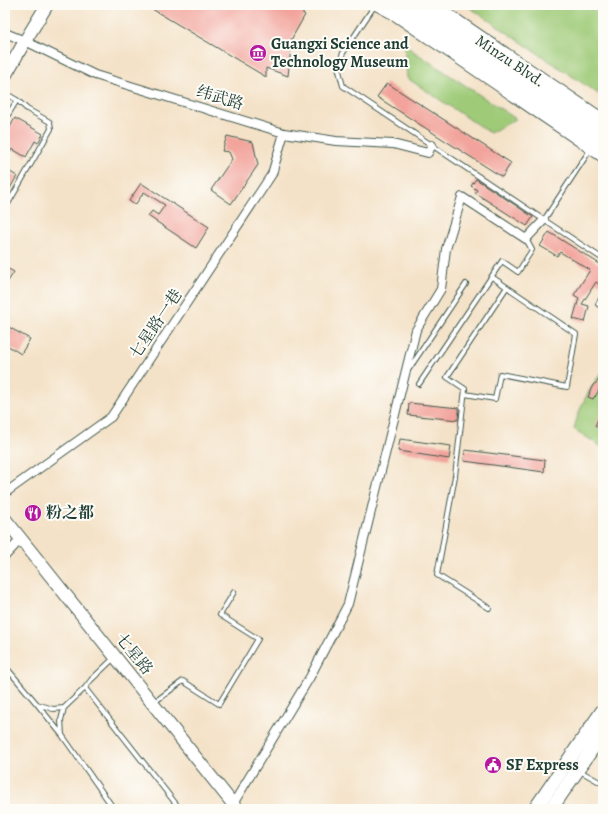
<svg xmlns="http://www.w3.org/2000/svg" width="608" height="814" viewBox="0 0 608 814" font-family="Alegreya,'Noto Serif SC',serif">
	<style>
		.green { fill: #9fcb78; stroke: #5f8456 }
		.building { fill: #f2a49c }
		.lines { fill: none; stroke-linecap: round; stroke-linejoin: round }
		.service-casing { stroke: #3f564a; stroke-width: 6 }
		.minor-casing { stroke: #3f564a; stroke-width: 10 }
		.tertiary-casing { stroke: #3f564a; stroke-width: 12 }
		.secondary-casing { stroke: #3f564a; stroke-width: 14 }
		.primary-casing { stroke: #3f564a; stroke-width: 15 }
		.trunk-casing { stroke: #3f564a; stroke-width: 16 }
		.service { stroke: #fff; stroke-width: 4 }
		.minor { stroke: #fff; stroke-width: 8 }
		.tertiary { stroke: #fff; stroke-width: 10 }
		.secondary { stroke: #fff; stroke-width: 12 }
		.primary { stroke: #fff; stroke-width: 13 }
		.trunk { stroke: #fff; stroke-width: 14 }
		.labels { text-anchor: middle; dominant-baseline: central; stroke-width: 4; stroke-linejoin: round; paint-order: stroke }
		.poi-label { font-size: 16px; font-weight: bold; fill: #1f3d34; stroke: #fdfcf7; text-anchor: start }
		.street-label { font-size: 16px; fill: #1f3d34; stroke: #fdfcf7 }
	</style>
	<rect width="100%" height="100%" fill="#fdfcf7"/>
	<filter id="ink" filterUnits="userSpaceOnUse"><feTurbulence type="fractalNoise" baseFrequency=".025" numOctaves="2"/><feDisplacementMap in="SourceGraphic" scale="8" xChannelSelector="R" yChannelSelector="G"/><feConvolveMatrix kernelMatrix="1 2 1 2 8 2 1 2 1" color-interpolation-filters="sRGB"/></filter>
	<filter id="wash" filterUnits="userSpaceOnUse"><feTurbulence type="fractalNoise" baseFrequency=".012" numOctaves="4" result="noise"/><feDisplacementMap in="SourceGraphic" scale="16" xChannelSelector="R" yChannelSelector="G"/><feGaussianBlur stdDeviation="0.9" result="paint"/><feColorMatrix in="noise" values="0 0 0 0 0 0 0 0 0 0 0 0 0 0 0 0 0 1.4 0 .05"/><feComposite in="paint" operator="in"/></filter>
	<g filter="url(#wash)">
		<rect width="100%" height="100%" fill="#f4e2c8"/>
		<path class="green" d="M466 5H603V97Z
			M404 45 516 119 490 133 407 78Z
			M603 371V448L574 429C579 408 589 388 603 371Z"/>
		<g id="blocks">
			<path class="building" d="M154 5H293L305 15 292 38 288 76 266 68V77L152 9Z
				M387 83 511 163 502 177 377 97Z
				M15 118 43 134 38 143 35 141 26 157 12 149 5 161V136Z
				M227 136 253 142 258 165 231 204 211 190 232 159 229 152 222 151Z
				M5 169 17 176 5 197Z
				M476 179 533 217 527 226 475 193 477 190 471 186Z
				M141 183 209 227 196 248 148 216 152 211 158 215 165 205 144 192 135 205 129 201Z
				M549 232 603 266V277L599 284 596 282 582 304 589 306 585 322 573 319 579 298 574 295 590 270 560 252 557 256 540 246Z
				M5 267 14 272 5 286Z
				M5 325 30 339 21 354 5 344Z
				M603 377V383L595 397V396L593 399 588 397 590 393H589L593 385Z
				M409 403 459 408 458 420 408 415Z
				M603 407V430L595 426Z
				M400 439 451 446 449 459 398 451Z
				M465 450 545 460 544 472 464 461Z"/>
		</g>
	</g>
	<g filter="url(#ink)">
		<use href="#blocks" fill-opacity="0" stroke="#3f564a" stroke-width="1"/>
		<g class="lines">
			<defs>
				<path id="service" d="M375 5 343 53 338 67 343 86 544 220 590 150
					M5 93 17 100 27 109 50 122 51 129 5 209
					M5 120 17 100
					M544 220 603 259
					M603 296 598 304 603 308
					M409 369 466 284
					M419 384 502 261 518 272 532 250 526 239
					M465 394 495 399 500 374 567 387 576 334 492 277
					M489 608 437 575 455 476 465 389 447 377 507 287
					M5 666 37 704 53 709 64 708
					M85 688 180 809
					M153 703 183 681 219 704 258 639 220 615 234 592
					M37 704 62 735
					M580 771 603 784
					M114 809 62 735 61 720 64 708 85 688 91 680 114 658"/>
				<path id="minor" d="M5 33 25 41 95 75 284 133 336 141 393 144 428 153 432 145
					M5 493 111 417 272 174 284 133
					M5 556 21 539
					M233 804 310 677 348 604 416 330 441 289 446 249 462 197 526 239 544 220"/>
				<path id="tertiary" d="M376 5 393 14 603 157
					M435 5 603 119"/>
				<path id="secondary" d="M5 76 25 41 47 5
					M5 519 237 809"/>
				<path id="primary" d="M535 809 603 710
					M551 809 603 733"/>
				<path id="trunk" d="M398 5 603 144
					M417 5 603 131"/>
			</defs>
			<use href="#service" class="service-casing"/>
			<use href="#minor" class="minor-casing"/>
			<use href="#tertiary" class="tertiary-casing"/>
			<use href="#secondary" class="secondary-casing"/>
			<use href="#primary" class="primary-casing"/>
			<use href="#trunk" class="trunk-casing"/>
			<use href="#service" class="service"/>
			<use href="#minor" class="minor"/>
			<use href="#tertiary" class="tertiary"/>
			<use href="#secondary" class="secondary"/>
			<use href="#primary" class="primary"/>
			<use href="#trunk" class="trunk"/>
		</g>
	</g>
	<defs>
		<symbol id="museum-disc" viewBox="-11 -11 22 22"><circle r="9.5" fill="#b5179e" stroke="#fdfcf7"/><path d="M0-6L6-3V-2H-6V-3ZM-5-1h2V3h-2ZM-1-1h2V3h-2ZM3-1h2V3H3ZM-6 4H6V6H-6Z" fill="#fff"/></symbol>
		<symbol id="restaurant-disc" viewBox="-11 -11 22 22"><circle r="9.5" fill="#b5179e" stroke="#fdfcf7"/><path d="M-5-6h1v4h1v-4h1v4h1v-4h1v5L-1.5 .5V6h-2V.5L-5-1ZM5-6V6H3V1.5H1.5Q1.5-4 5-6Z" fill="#fff"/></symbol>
		<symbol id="civic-disc" viewBox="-11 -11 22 22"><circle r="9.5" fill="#b5179e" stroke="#fdfcf7"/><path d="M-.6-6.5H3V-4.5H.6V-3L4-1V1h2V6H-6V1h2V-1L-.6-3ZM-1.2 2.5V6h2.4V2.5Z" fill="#fff"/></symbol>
	</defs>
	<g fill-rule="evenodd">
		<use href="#museum-disc" x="248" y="43" width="20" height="20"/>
		<use href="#restaurant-disc" x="23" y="503" width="20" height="20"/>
		<use href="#civic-disc" x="483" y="755" width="20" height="20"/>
	</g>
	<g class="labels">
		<g class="poi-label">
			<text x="271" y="44">Guangxi Science and<tspan x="271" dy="18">Technology Museum</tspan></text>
			<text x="46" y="513">粉之都</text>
			<text x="506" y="765">SF Express</text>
		</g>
		<g class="street-label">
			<text transform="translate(510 61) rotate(34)">Minzu Blvd.</text>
			<text transform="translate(220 98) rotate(17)">纬武路</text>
			<text transform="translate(156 324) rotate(-56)">七星路一巷</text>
			<text transform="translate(134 654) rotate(51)">七星路</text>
		</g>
	</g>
	<rect width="608" height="814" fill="none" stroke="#fdfcf7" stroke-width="20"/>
</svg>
